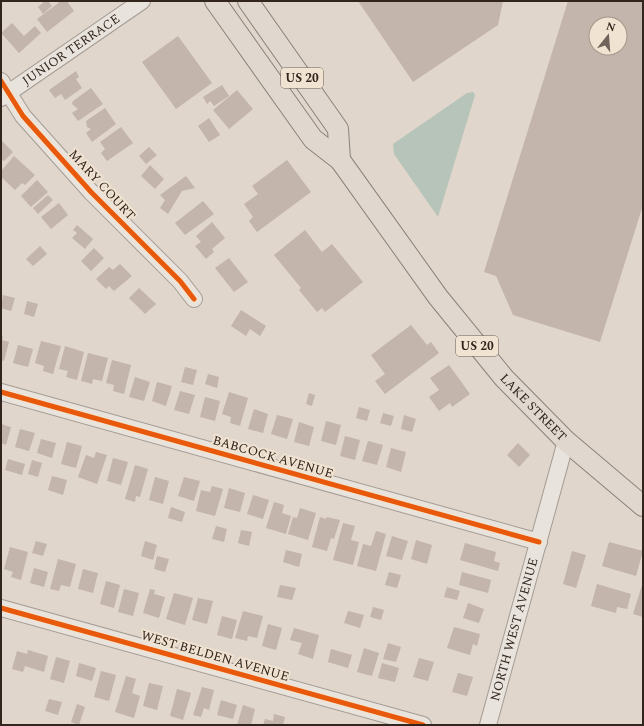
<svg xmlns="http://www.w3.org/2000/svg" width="644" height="726" viewBox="0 0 644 726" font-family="Spectral,serif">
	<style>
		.water { fill: #b6c4b9 }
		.building { fill: #c3b4ac; fill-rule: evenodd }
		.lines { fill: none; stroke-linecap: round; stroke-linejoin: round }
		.minor-casing { stroke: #a59c94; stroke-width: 18 }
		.major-casing { stroke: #8b827b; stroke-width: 22 }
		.minor { stroke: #e8e3dc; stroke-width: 16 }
		.major { stroke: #e0d8ce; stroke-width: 20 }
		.cycleway-casing { stroke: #f1e3d1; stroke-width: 8 }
		.cycleway { stroke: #e8590c; stroke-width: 5 }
		.labels { text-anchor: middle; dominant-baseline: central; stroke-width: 4; stroke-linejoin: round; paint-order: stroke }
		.shield { fill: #f1e3d1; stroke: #6b5e54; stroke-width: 1 }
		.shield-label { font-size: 12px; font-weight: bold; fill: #32251e }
		.street-label { font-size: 13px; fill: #32251e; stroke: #f1e3d1 }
	</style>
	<rect width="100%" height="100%" fill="#e0d6cb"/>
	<path class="water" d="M473 92 475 95 438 217 394 154 393 144 467 93Z"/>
	<path class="building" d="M45 1H48L52 6 43 14 38 7Z
		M61 1H67L74 11 47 32 37 19Z
		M358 1H503L498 25 413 82Z
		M568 1H643V205L600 342 513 315 496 276 484 272ZM596 24H620V48H596Z
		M12 23 24 36 35 26 41 33 19 53 1 33Z
		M178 36 212 83 176 109 142 62Z
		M76 71 79 77 76 79 82 88 65 100 61 94 55 98 49 90Z
		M222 85 229 96 214 106 210 101 207 104 203 97Z
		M91 88 103 104 78 121 72 113 78 109 72 104 73 101Z
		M237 90 253 109 229 129 213 110Z
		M105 108 116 124 92 142 86 133 91 129 87 127 86 121Z
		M209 118 220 135 209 142 198 126Z
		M121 127 133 143 107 161 101 153 105 149 100 142Z
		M1 140 13 152 4 161 1 159Z
		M149 147 157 155 146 164 139 156Z
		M14 156 35 175 25 185 22 183 15 190 1 177V171Z
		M287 160 311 192 257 232 249 221 253 217 244 204 258 194 252 186Z
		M150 165 164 179 155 189 141 176Z
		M186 176 195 188 182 191 168 214 160 208 165 200 160 195Z
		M37 180 48 192 31 207 21 196Z
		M48 195 53 200 38 214 33 208Z
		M203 201 214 214 185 235 175 223Z
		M59 203 68 215 51 229 41 217Z
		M212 222 225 238 212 249 214 252 206 259 195 246 201 242 196 236Z
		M77 225 93 239 85 249 72 238 77 233 73 230Z
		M305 230 322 252 332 244 363 282 325 312 322 308 317 312 299 290 301 288 274 255Z
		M40 246 47 254 33 266 26 259Z
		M94 248 104 258 91 271 81 261Z
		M229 258 248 282 234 292 215 268Z
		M120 264 132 276 114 291 109 286 106 289 96 279 109 267 113 270Z
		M139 288 156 304 145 314 129 298Z
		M3 295 15 298 11 311 1 308Z
		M27 301 38 304 34 317 24 314Z
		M241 310 266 326 260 336 250 329 246 336 231 326Z
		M411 325 427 345 431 342 439 353 385 394 375 381 385 374 371 355Z
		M1 335 3 336 2 340 9 342 4 361 1 360Z
		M41 341 61 346 53 374 43 371 44 366 35 363Z
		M18 345 33 349 28 367 13 363Z
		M65 346 84 352 77 380 66 377 68 371 59 369Z
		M88 353 108 358 102 381 93 379 92 384 81 381Z
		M112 360 131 365 124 394 113 391 114 385 106 383Z
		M449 365 470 394 452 407 450 403 439 411 429 397 439 390 430 378Z
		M185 367 197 370 193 385 181 382Z
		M208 374 219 377 217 388 205 384Z
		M135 377 150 382 144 401 129 397Z
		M157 382 172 386 166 406 152 401Z
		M180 391 195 395 189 414 174 410Z
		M229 392 248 398 240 426 230 423 231 417 222 414Z
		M309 393 315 395 312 406 306 404Z
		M205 397 220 401 215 421 200 417Z
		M359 407 370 410 367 421 356 418Z
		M254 409 268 414 263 433 248 429Z
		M383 413 394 416 391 426 380 423Z
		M277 415 293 419 287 439 271 434Z
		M404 415 416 419 412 432 401 429Z
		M326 421 341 425 336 445 321 441Z
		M299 422 314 427 309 446 294 442Z
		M1 424 11 427 6 445 1 443Z
		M20 429 35 433 29 451 15 447Z
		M345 436 360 440 355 460 340 456Z
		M41 439 56 443 52 458 37 453Z
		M368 441 383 445 377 465 362 461Z
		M67 442 82 446 76 468 61 464Z
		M518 443 530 455 519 467 507 455Z
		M391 448 406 452 401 472 386 467Z
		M96 452 107 455 97 484 78 477 86 455 94 458Z
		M113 458 128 462 121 485 107 481Z
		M8 459 25 464 22 475 5 470Z
		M32 460 42 463 38 477 28 474Z
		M135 465 148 469 140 497 136 496 135 502 125 499Z
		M52 476 67 480 63 495 48 490Z
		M155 477 169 481 163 504 149 500Z
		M184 477 200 481 194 501 178 496Z
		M212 486 223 489 215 516 196 511 201 490 210 492Z
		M229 488 245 493 240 512 224 508Z
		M253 495 269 500 263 519 247 514Z
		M274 502 284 505 282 513 291 516 286 534 266 528Z
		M171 507 185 512 182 522 168 518Z
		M300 508 316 513 308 540 288 534 293 517 297 518Z
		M320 517 326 519 327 517 340 520 334 539 331 538 327 551 312 547Z
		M343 523 355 526 351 540 359 542 353 565 333 560Z
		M216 526 227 529 224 542 212 539Z
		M241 530 252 532 249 546 238 543Z
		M376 531 386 534 376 571 357 566 363 544 371 546Z
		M392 536 408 541 402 560 386 556Z
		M416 540 432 545 427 564 411 559Z
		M36 541 47 544 43 556 32 553Z
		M145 541 157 545 153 560 141 556Z
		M609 542 643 551 636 576 602 566Z
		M465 543 496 552 494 561 500 563 498 571 460 560Z
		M10 547 28 552 21 580 11 577 13 572 4 569Z
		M286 550 302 554 299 567 283 562Z
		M572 551 586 555 576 588 563 584Z
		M157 556 169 559 165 572 154 569Z
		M58 559 76 564 70 587 61 585 59 591 50 589Z
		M34 568 48 572 44 587 30 583Z
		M83 569 98 573 93 593 78 589Z
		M389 572 401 575 397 588 385 585Z
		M462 572 491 580 488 593 459 585Z
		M106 581 120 585 114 608 100 604Z
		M643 582V617L633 614Z
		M597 584 631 594 627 609 617 607 616 613 591 606Z
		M280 585 296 588 292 600 277 597Z
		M447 587 460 591 457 600 444 597Z
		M124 589 139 593 133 616 118 612Z
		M150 589 155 590 154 594 165 597 159 618 143 613Z
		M174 593 193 598 185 625 166 619Z
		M198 598 213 601 207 624 192 620Z
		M468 603 484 609 479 623 463 618Z
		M373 607 384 610 381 620 370 617Z
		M243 611 263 616 257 638 248 636 247 641 235 638Z
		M348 611 364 615 360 628 344 623Z
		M222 616 237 620 232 639 217 635Z
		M268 624 282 628 276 650 262 646Z
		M454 627 480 634 477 646 473 644 470 655 447 648Z
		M294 628 319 635 313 659 298 654 302 643 290 640Z
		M388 643 401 647 396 662 383 659Z
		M364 648 379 653 372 676 357 672Z
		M331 649 352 655 348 668 328 662Z
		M28 650 48 656 44 672 25 666 23 672 12 669 17 651 27 654Z
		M56 657 70 661 64 683 50 679Z
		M419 658 434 662 428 681 413 677Z
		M79 663 96 668 92 681 76 676Z
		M382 663 399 668 395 682 378 678Z
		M101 671 116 675 109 701 94 697Z
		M458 673 473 677 467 696 452 692Z
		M126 676 136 679 132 693 140 696 134 718 115 712Z
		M149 683 163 686 157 710 143 706Z
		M202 687 214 690 209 710 204 708 201 717 193 715Z
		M177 689 191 693 183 720 170 716Z
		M49 699 62 702 58 715 45 711Z
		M221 700 237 705 233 719 217 715Z
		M77 704 85 707 79 725 71 722Z
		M243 705 255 709 251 725H237Z
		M274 714 285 717 283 725H263L265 719 273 721Z"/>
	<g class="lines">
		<defs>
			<g id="minor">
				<path d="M1 81 23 116 91 192 180 281 194 299"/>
				<path id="s1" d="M1 98 142 1"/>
				<path d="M1 392 539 542"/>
				<path d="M1 608 423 725"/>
				<path id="s2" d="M488 725 566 441"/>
			</g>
			<g id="major">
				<path id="s3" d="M215 1 313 139 340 160 438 297 504 378 566 441 643 506"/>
				<path d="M248 1 338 129 340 160"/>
			</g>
		</defs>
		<use href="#minor" class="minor-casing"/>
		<use href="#major" class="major-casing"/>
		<use href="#minor" class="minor"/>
		<use href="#major" class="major"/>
		<defs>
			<path id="cycleway" d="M1 81 23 116 91 192 180 281 194 299
				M1 392 539 542
				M1 608 423 725"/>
		</defs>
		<use href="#cycleway" class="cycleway-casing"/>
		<use href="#cycleway" class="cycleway"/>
	</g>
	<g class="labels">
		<g class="shield">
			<rect x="281" y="68" width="42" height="20" rx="3"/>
			<rect x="456" y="336" width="42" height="20" rx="3"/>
		</g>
		<g class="shield-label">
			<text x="302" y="78">US 20</text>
			<text x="477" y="346">US 20</text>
		</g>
		<g class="street-label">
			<text stroke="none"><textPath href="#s1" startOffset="85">JUNIOR TERRACE</textPath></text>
			<text transform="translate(102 185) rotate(47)">MARY COURT</text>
			<text stroke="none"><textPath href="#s3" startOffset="518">LAKE STREET</textPath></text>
			<text transform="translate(273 457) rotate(16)">BABCOCK AVENUE</text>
			<text stroke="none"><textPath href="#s2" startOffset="99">NORTH WEST AVENUE</textPath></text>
			<text transform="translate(215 656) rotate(16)">WEST BELDEN AVENUE</text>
		</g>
	</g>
	<rect width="644" height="726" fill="none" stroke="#32251e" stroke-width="4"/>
	<g transform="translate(608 36) rotate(17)"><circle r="19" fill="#f1e3d1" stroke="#a59789"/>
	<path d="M0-3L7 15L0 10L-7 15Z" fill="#6f635b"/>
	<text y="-6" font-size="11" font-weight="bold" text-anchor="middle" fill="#32251e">N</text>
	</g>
</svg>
